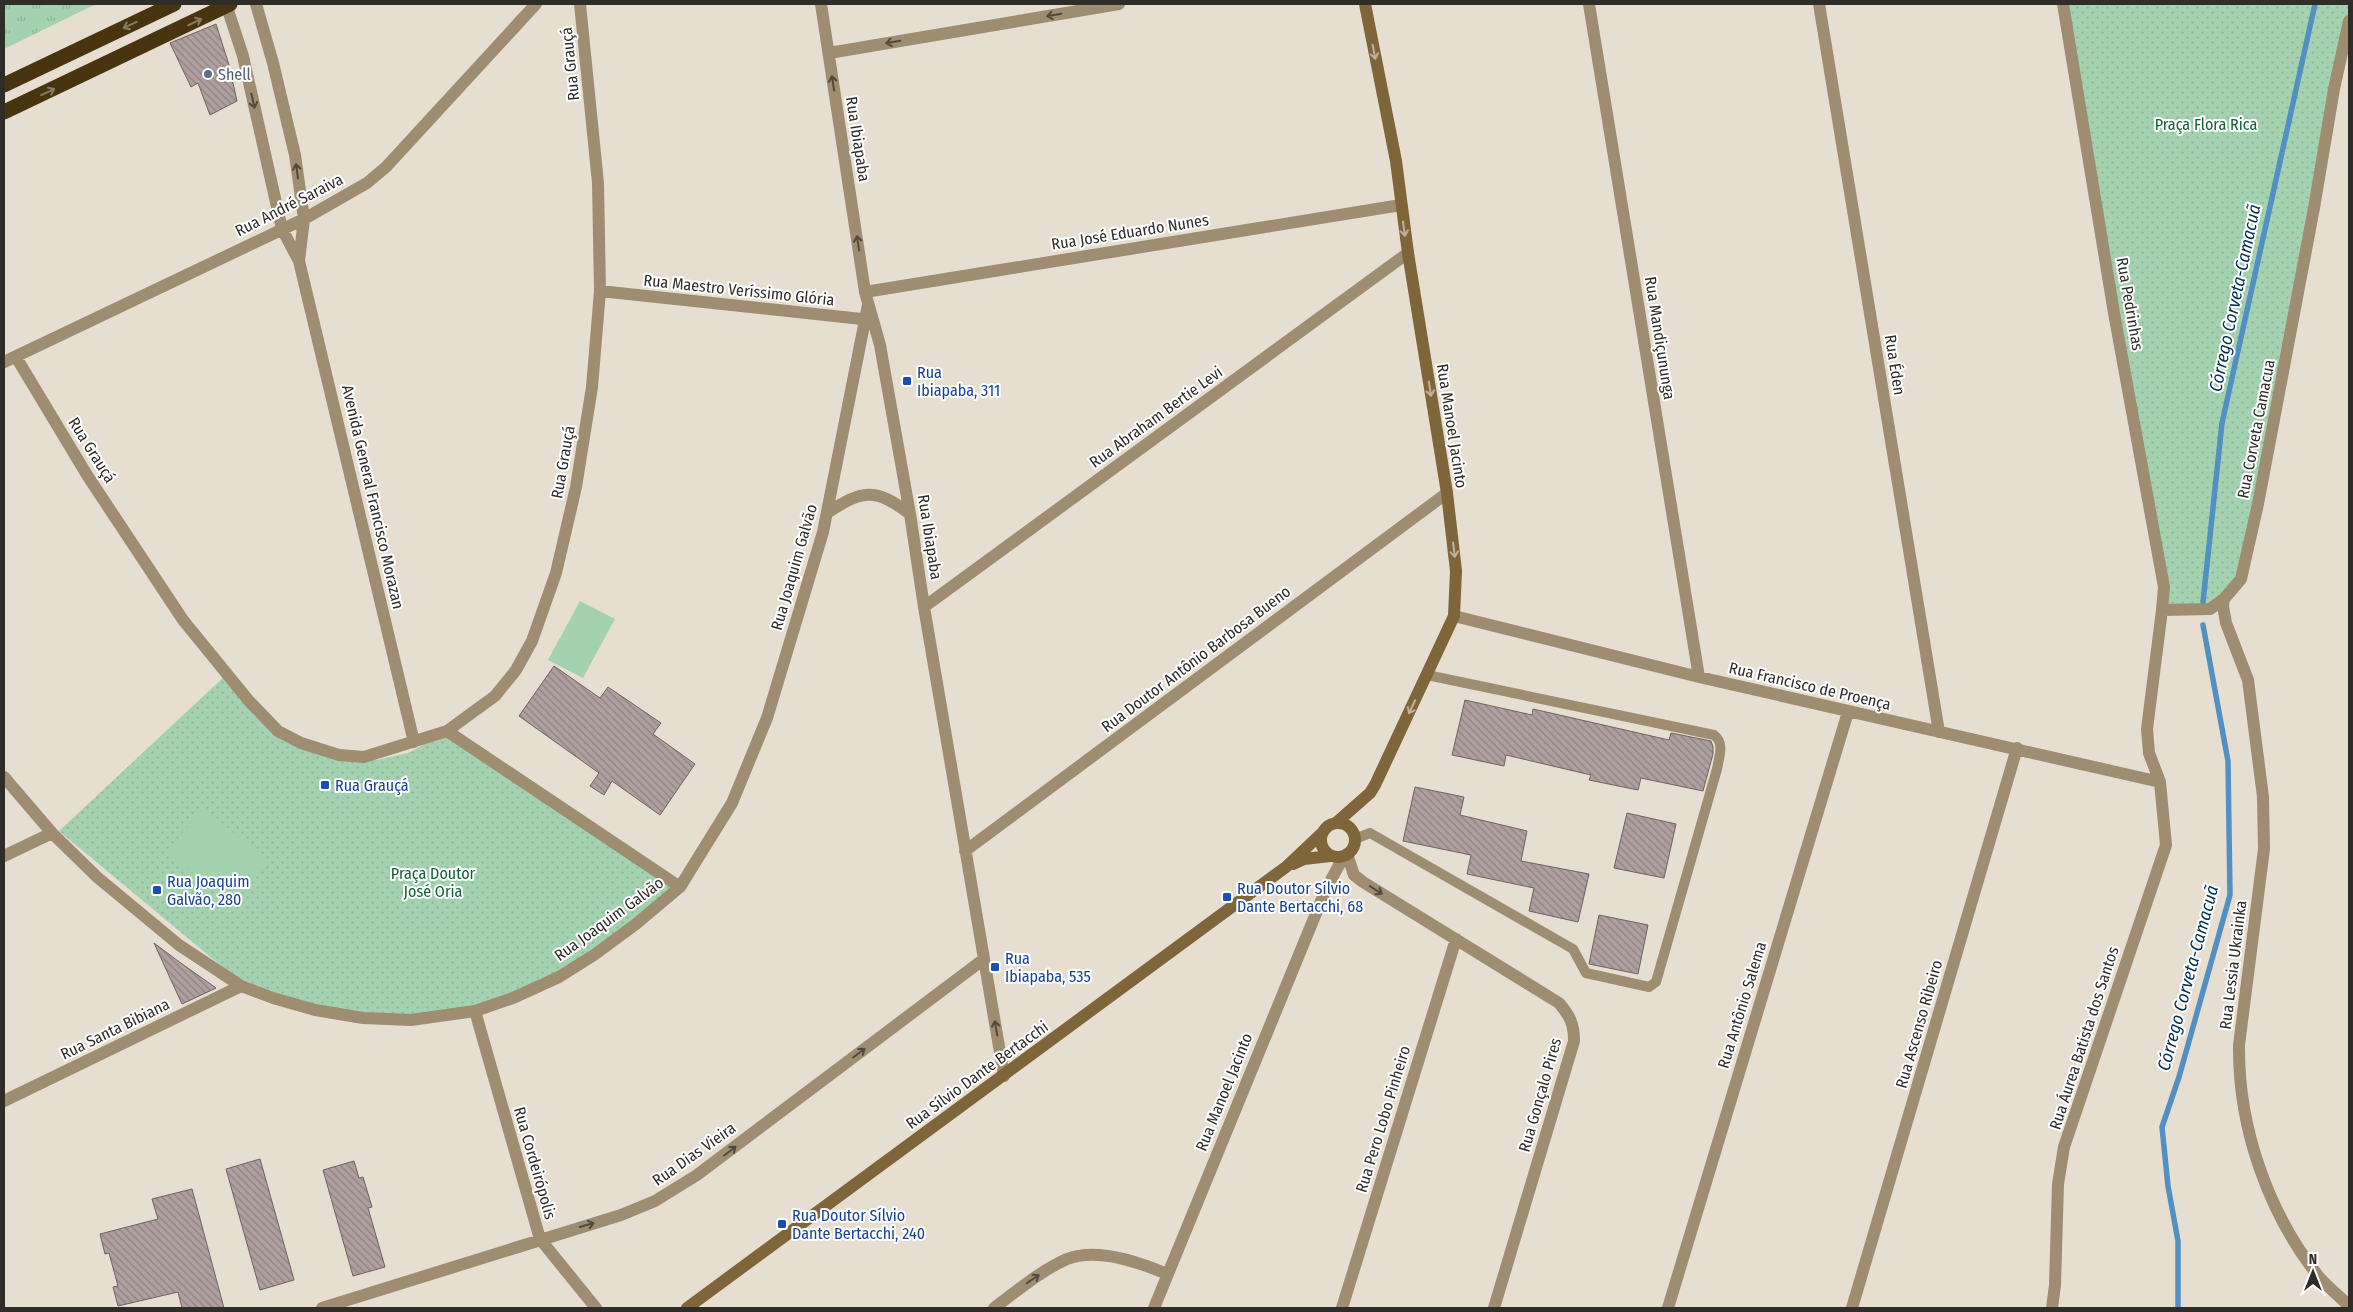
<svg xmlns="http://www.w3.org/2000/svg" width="2353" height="1312" viewBox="0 0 2353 1312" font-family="'Fira Sans Condensed',sans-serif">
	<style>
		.grass { fill: url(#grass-tufts) }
		.park { fill: url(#park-dots) }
		.garden { fill: #a4d2b1 }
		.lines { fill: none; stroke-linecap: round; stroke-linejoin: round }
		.stream { stroke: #5290c2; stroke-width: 5.5 }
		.building { fill: url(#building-back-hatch); stroke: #716261 }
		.lane { stroke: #9e8d70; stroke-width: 10 }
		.street { stroke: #9e8d70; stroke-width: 12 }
		.secondary { stroke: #7e653a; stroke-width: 12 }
		.highway { stroke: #48340e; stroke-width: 15 }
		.oneway { stroke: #51493e }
		.oneway2 { stroke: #887b62 }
		.oneway3 { stroke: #beb29c }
		.service-dot { fill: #5c6f8a; stroke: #fff; stroke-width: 2 }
		.transit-dot { fill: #1a4fb4; stroke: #fff; stroke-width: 2 }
		.labels { text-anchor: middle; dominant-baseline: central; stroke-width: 4; stroke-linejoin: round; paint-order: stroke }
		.street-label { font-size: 16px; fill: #302c28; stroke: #fff }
		.service-label { font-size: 16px; fill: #4e5e75; stroke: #fff; text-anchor: start }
		.park-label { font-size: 16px; fill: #106337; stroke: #fff }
		.transit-label { font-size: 16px; fill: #164399; stroke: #fff; text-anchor: start }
		.water-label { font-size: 18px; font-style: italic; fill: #003153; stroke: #fff }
	</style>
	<defs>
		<pattern id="grass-tufts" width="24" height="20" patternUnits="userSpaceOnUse" patternTransform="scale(1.25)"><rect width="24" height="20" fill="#a4d2b1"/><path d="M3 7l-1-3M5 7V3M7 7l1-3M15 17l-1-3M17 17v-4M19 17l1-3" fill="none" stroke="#8eb498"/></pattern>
		<pattern id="park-dots" width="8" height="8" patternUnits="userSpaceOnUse" patternTransform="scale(1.25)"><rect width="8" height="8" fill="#a4d2b1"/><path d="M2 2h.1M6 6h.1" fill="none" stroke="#8eb498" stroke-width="1.8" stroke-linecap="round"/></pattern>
		<pattern id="building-back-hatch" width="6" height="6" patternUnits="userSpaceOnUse" patternTransform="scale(1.25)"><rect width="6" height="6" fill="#af9f9f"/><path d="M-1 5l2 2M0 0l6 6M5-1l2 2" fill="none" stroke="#8f8282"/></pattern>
	</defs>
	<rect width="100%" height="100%" fill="#e7ded2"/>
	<path class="grass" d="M4 4H96L4 49Z"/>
	<path class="park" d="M2063 4H2349V21L2241 579 2217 604 2162 610Z
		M226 675 290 743 341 758 377 760 408 753 448 732 678 886 556 976 475 1008 405 1018 345 1015 243 984 59 831Z"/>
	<path class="garden" d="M580 601 615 619 583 678 548 660Z
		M204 808 268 862 231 905 167 851Z"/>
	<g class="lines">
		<path class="stream" d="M2203 602 2222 423 2315 4
			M2178 1308V1241L2168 1186 2162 1127 2179 1077 2230 895 2228 761 2203 625"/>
	</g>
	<path class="building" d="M216 24 229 65 237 101 210 115 198 83 191 87 170 43Z
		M554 666 600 698 608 687 661 723 653 734 695 764 660 815 612 781 604 795 590 786 599 773 519 716Z
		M1465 700 1532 715 1533 709 1669 740 1671 733 1711 741 1713 747V754L1703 791 1641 778 1638 790 1589 780 1591 775 1506 755 1504 766 1452 755Z
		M1415 787 1464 797 1460 815 1527 831 1521 861 1589 874 1578 922 1529 911 1534 888 1467 874 1471 855 1403 841Z
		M1627 813 1676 824 1664 878 1614 868Z
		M1599 915 1648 925 1638 974 1589 964Z
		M154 943 178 961 216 988 182 1004Z
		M260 1159 294 1280 260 1290 226 1169Z
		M354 1161 359 1178 363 1177 372 1207 368 1208 385 1267 353 1276 323 1170Z
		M192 1189 224 1308H182L178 1292 118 1306 113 1287 118 1286 109 1253 105 1254 100 1234 158 1219 152 1199Z"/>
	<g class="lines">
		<path class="lane" d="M1355 839 1370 833 1573 949 1586 973 1649 987 1656 982 1717 769C1719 757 1725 743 1714 735L1427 675"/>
		<path class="street" d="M226 4 243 56 282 229 299 261 414 742
			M256 4 273 63 295 155 304 219 299 261
			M821 4 865 292 880 345 910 514 924 607 1004 1076
			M1589 4 1699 677
			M1819 4 1939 732
			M2063 4 2114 313 2164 587 2162 610
			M829 53 1119 4
			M600 291 871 320
			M865 292 1401 205
			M16 357 87 475 183 620 249 701 278 731 301 743 339 755 364 757 447 731 495 696 516 670 532 641 556 573 576 487 592 387 600 291 598 183 580 4
			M4 362 304 219 367 183 386 167 536 4
			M827 513C863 489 876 488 910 514
			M2224 599 2223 606 2226 623 2248 680 2263 797 2264 849 2239 1045C2238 1127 2268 1213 2319 1277 2328 1287 2339 1296 2349 1306
			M924 607 1408 253
			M1454 616 1699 677 2160 782
			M447 731 680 887
			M4 777 52 833 97 877 179 945 241 986 273 998 315 1010 363 1018 411 1020 475 1011 513 998 559 977 594 955 636 924 680 887 732 803 767 718 823 532 868 305
			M965 851 1447 493
			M1347 854 1354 875 1363 882 1559 1003C1570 1016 1574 1024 1574 1041L1494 1308
			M4 856 52 833
			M475 1011 540 1239 596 1308
			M4 1101 241 986
			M322 1308 621 1215 655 1201 697 1175 984 959
			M994 1308C1017 1291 1040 1271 1067 1259 1097 1247 1139 1262 1167 1274
			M1154 1308 1326 889 1344 856
			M1342 1308 1456 939
			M1668 1308 1848 712
			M1852 1308 2017 748
			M2052 1308 2055 1285 2058 1184 2064 1147 2166 845 2160 782 2149 753 2147 729 2162 610 2210 609 2224 599 2241 579 2258 504 2314 208 2334 89 2349 21"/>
		<path class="secondary" d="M1321 840a17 17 0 1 1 34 0a17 17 0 1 1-34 0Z
			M1336 823 1370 793 1375 785 1454 616 1456 571 1447 493 1408 253 1396 161 1365 4
			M1293 864 1304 859 1330 856
			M687 1308 1286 867 1322 833"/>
		<path class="highway" d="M4 85 174 4
			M4 112 230 4"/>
	</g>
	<defs><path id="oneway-shaft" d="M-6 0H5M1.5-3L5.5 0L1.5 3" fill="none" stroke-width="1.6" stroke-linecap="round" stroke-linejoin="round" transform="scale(1.25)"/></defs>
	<g class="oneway">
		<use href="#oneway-shaft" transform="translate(1054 15) rotate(170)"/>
		<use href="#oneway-shaft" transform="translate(893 42) rotate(170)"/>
		<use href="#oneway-shaft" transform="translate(833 83) rotate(-99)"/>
		<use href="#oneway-shaft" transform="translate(253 101) rotate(77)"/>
		<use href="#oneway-shaft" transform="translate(297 171) rotate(-98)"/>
		<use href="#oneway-shaft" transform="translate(858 243) rotate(-99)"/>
		<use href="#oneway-shaft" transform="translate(1376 890) rotate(32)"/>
		<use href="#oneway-shaft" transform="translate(996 1028) rotate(-100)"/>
		<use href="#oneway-shaft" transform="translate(859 1053) rotate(-37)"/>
		<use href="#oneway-shaft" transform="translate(730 1151) rotate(-37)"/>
		<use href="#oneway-shaft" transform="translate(587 1225) rotate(-16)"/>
		<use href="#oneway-shaft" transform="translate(1033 1279) rotate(-34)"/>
	</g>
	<g class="oneway2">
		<use href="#oneway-shaft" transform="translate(195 22) rotate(-26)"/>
		<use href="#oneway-shaft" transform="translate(130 25) rotate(155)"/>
		<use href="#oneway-shaft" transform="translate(48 92) rotate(-25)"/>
	</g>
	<g class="oneway3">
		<use href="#oneway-shaft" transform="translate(1374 52) rotate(79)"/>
		<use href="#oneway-shaft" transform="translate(1404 229) rotate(82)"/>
		<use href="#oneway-shaft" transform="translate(1430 389) rotate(81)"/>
		<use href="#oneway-shaft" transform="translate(1454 550) rotate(83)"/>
		<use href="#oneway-shaft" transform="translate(1412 707) rotate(115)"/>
	</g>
	<circle class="service-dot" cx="208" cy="74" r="5"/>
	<g class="transit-dot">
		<rect x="902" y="376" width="10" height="10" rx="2.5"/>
		<rect x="320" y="780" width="10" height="10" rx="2.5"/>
		<rect x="152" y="885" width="10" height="10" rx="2.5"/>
		<rect x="1222" y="892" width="10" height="10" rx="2.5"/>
		<rect x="990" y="962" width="10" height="10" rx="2.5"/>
		<rect x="777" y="1219" width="10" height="10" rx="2.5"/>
	</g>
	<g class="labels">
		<g class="street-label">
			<text transform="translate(570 64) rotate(-96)">Rua Grauçá</text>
			<text transform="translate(858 139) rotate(81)">Rua Ibiapaba</text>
			<text transform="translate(289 205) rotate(-27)">Rua André Saraiva</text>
			<text transform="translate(1130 232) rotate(-9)">Rua José Eduardo Nunes</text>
			<text transform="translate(739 290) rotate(6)">Rua Maestro Veríssimo Glória</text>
			<text transform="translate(2130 304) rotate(80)">Rua Pedrinhas</text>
			<text transform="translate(1660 338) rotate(81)">Rua Mandiçununga</text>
			<text transform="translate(1895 365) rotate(81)">Rua Éden</text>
			<text transform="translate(1156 417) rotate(-36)">Rua Abraham Bertie Levi</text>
			<text transform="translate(1452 426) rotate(81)">Rua Manoel Jacinto</text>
			<text transform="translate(2256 429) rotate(-79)">Rua Corveta Camacua</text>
			<text transform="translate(92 450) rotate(58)">Rua Grauçá</text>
			<text transform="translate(563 462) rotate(-80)">Rua Grauçá</text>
			<text transform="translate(373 497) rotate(77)">Avenida General Francisco Morazan</text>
			<text transform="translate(930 537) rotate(81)">Rua Ibiapaba</text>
			<text transform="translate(794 567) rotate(-74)">Rua Joaquim Galvão</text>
			<text transform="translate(1196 659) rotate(-37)">Rua Doutor Antônio Barbosa Bueno</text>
			<text transform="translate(1810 686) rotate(13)">Rua Francisco de Proença</text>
			<text transform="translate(609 919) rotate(-36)">Rua Joaquim Galvão</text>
			<text transform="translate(2233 965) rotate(-83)">Rua Lessia Ukrainka</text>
			<text transform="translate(1742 1005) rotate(-73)">Rua Antônio Salema</text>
			<text transform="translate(1919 1024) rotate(-74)">Rua Ascenso Ribeiro</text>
			<text transform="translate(115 1029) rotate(-26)">Rua Santa Bibiana</text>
			<text transform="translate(2084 1038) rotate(-72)">Rua Áurea Batista dos Santos</text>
			<text transform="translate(977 1075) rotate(-36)">Rua Sílvio Dante Bertacchi</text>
			<text transform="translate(1224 1092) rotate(-68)">Rua Manoel Jacinto</text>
			<text transform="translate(1540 1095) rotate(-74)">Rua Gonçalo Pires</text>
			<text transform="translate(1383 1119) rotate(-73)">Rua Pero Lobo Pinheiro</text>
			<text transform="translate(694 1154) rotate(-35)">Rua Dias Vieira</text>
			<text transform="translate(535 1163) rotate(74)">Rua Cordeirópolis</text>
		</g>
		<g class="service-label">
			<text x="218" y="74">Shell</text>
		</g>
		<g class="park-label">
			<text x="2206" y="124">Praça Flora Rica</text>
			<text x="433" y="873">Praça Doutor<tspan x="433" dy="18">José Oria</tspan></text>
		</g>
		<g class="transit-label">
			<text x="917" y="372">Rua<tspan x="917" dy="18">Ibiapaba, 311</tspan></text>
			<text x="335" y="785">Rua Grauçá</text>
			<text x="167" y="881">Rua Joaquim<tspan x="167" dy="18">Galvão, 280</tspan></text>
			<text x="1237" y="888">Rua Doutor Sílvio<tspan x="1237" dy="18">Dante Bertacchi, 68</tspan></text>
			<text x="1005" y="958">Rua<tspan x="1005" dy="18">Ibiapaba, 535</tspan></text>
			<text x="792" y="1215">Rua Doutor Sílvio<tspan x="792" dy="18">Dante Bertacchi, 240</tspan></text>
		</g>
		<g class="water-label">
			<text transform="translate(2235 298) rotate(-78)">Córrego Corveta-Camacuã</text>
			<text transform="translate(2188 978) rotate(-75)">Córrego Corveta-Camacuã</text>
		</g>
	</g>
	<rect width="2353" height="1312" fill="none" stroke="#302c28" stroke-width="10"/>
	<g transform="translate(2313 1272)" stroke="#ffffff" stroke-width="4" paint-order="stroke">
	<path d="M0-4L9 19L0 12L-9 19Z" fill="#302c28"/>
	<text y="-8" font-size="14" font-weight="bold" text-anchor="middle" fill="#302c28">N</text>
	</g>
</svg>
